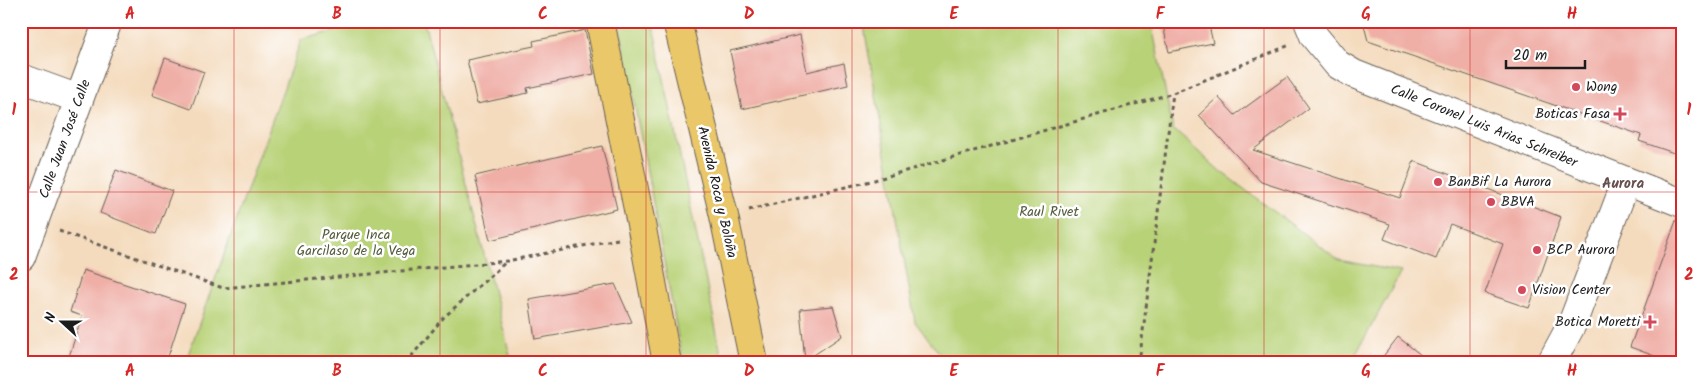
<svg xmlns="http://www.w3.org/2000/svg" width="1703" height="384" viewBox="0 0 1703 384" font-family="Kalam,sans-serif">
	<style>
		.green { fill: #b8d277; stroke: #6a774a }
		.building { fill: #efaea6 }
		.lines { fill: none; stroke-linecap: round; stroke-linejoin: round }
		.minor-casing { stroke: #685f55; stroke-width: 30 }
		.major-casing { stroke: #685f55; stroke-width: 30 }
		.path { stroke: #685f55; stroke-width: 3; stroke-dasharray: 4 4; stroke-linecap: butt }
		.minor { stroke: #fff; stroke-width: 28 }
		.major { stroke: #eac769; stroke-width: 28 }
		.grid { fill: none; stroke: #d62828; stroke-width: 1; stroke-opacity: 0.55 }
		.poi-dot { fill: #d1495b; stroke: #fff; stroke-width: 2 }
		.labels { text-anchor: middle; dominant-baseline: central; stroke-width: 5; stroke-linejoin: round; paint-order: stroke }
		.poi-label { font-size: 14px; fill: #1c1c1c; stroke: #fff; text-anchor: start }
		.street-label { font-size: 14px; fill: #1c1c1c; stroke: #fff }
		.park-label { font-size: 14px; fill: #535c3c; stroke: #fff }
		.neighbourhood-label { font-size: 15px; font-weight: bold; fill: #664f4c; stroke: #fff }
		.neatline { fill: none; stroke: #d62828; stroke-width: 2 }
		.grid-label { font-size: 16px; text-anchor: middle; font-weight: bold; fill: #d62828 }
	</style>
	<rect width="100%" height="100%" fill="#fff"/>
	<filter id="ink" filterUnits="userSpaceOnUse"><feTurbulence type="fractalNoise" baseFrequency=".02" numOctaves="2"/><feDisplacementMap in="SourceGraphic" scale="10" xChannelSelector="R" yChannelSelector="G"/><feConvolveMatrix kernelMatrix="1 2 1 2 8 2 1 2 1" color-interpolation-filters="sRGB"/></filter>
	<filter id="wash" filterUnits="userSpaceOnUse"><feTurbulence type="fractalNoise" baseFrequency=".0096" numOctaves="4" result="noise"/><feDisplacementMap in="SourceGraphic" scale="20" xChannelSelector="R" yChannelSelector="G"/><feGaussianBlur stdDeviation="1.12" result="paint"/><feColorMatrix in="noise" values="0 0 0 0 0 0 0 0 0 0 0 0 0 0 0 0 0 1.4 0 .05"/><feComposite in="paint" operator="in"/></filter>
	<g filter="url(#wash)">
		<rect width="100%" height="100%" fill="#f4dbbe"/>
		<path class="green" d="M372 21H424L512 363H185L301 40Z
			M619 21H652L723 363H683Z
			M863 21H1151L1173 129 1220 171 1339 260 1401 272 1351 363H947L915 322Z"/>
		<g id="blocks">
			<path class="building" d="M1162 21H1208L1213 43 1169 52Z
				M1363 21H1682V129L1674 153 1639 141 1641 135 1368 41Z
				M585 30 594 74 527 88 528 93 477 104 467 60 534 46 533 41Z
				M800 35 807 72 844 63 848 85 742 109 730 51Z
				M165 58 204 72 191 109 152 95Z
				M1287 77 1309 108 1253 150 1400 198 1414 161 1561 217 1529 308 1485 293 1503 244 1450 224 1436 259 1384 239 1390 224 1261 182 1199 115 1218 97 1235 115Z
				M602 146 617 209 490 240 475 176Z
				M116 170 172 191 156 234 100 213Z
				M1677 218H1682V363H1674L1630 347Z
				M83 270 185 304 166 363H67L82 316 70 312Z
				M615 284 632 322 535 339 529 299Z
				M833 306 842 336 805 361 800 309Z
				M1398 337 1431 363H1378Z"/>
		</g>
	</g>
	<g filter="url(#ink)">
		<use href="#blocks" fill-opacity="0" stroke="#685f55" stroke-width="1"/>
		<g class="lines">
			<defs>
				<path id="minor" d="M1308 21 1314 36 1337 64 1354 74 1682 203
					M21 78 79 99
					M21 257 108 21
					M1551 363 1572 324 1626 182"/>
				<path id="major" d="M600 21 643 234 667 363
					M677 21 724 216 754 363"/>
			</defs>
			<use href="#minor" class="minor-casing"/>
			<use href="#major" class="major-casing"/>
			<path class="path" d="M749 210 871 181 1173 93 1290 45
				M59 231 223 288 507 261 618 239
				M406 363 443 318 507 261
				M1139 363 1173 93"/>
			<use href="#minor" class="minor"/>
			<use href="#major" class="major"/>
		</g>
	</g>
	<path class="grid" d="M234 21V363M440 21V363M646 21V363M852 21V363M1058 21V363M1264 21V363M1470 21V363M21 192H1682"/>
	<g class="poi-dot">
		<circle cx="1576" cy="87" r="5"/>
		<path d="M1617.5 106.5h5v5h5v5h-5v5h-5v-5h-5v-5h5z"/>
		<circle cx="1438" cy="182" r="5"/>
		<circle cx="1491" cy="202" r="5"/>
		<circle cx="1537" cy="250" r="5"/>
		<circle cx="1522" cy="290" r="5"/>
		<path d="M1647.5 314.5h5v5h5v5h-5v5h-5v-5h-5v-5h5z"/>
	</g>
	<g class="labels">
		<g class="poi-label">
			<text x="1586" y="87">Wong</text>
			<text x="1610" y="114" text-anchor="end">Boticas Fasa</text>
			<text x="1448" y="182">BanBif La Aurora</text>
			<text x="1501" y="202">BBVA</text>
			<text x="1547" y="250">BCP Aurora</text>
			<text x="1532" y="290">Vision Center</text>
			<text x="1640" y="322" text-anchor="end">Botica Moretti</text>
		</g>
		<g class="street-label">
			<text transform="translate(1484 126) rotate(22)">Calle Coronel Luis Arias Schreiber</text>
			<text transform="translate(65 139) rotate(-70)">Calle Juan José Calle</text>
			<text transform="translate(717 192) rotate(77)">Avenida Roca y Boloña</text>
		</g>
		<g class="park-label">
			<text x="1049" y="212">Raul Rivet</text>
			<text x="356" y="235">Parque Inca<tspan x="356" dy="16">Garcilaso de la Vega</tspan></text>
		</g>
		<g class="neighbourhood-label">
			<text x="1623" y="184">Aurora</text>
		</g>
	</g>
	<rect width="1703" height="384" fill="none" stroke="#fff" stroke-width="55"/>
	<g transform="translate(62 322) rotate(291)" stroke="#ffffff" stroke-width="4" paint-order="stroke">
	<path d="M0-4L9 19L0 12L-9 19Z" fill="#1c1c1c"/>
	<text y="-8" font-size="14" font-weight="bold" text-anchor="middle" fill="#1c1c1c">N</text>
	</g>
	<path d="M1506 60v8h79v-8" fill="none" stroke="#1c1c1c" stroke-width="2.5"/>
	<text x="1513" y="60" font-size="15" fill="#1c1c1c" stroke="#ffffff" stroke-width="4" paint-order="stroke">20 m</text>
	<rect x="28" y="28" width="1648" height="328" class="neatline"/>
	<g class="grid-label">
		<text x="130" y="19">A</text>
		<text x="337" y="19">B</text>
		<text x="543" y="19">C</text>
		<text x="749" y="19">D</text>
		<text x="954" y="19">E</text>
		<text x="1160" y="19">F</text>
		<text x="1366" y="19">G</text>
		<text x="1572" y="19">H</text>
		<text x="14" y="115">1</text>
		<text x="1689" y="115">1</text>
		<text x="14" y="280">2</text>
		<text x="1689" y="280">2</text>
		<text x="130" y="376">A</text>
		<text x="337" y="376">B</text>
		<text x="543" y="376">C</text>
		<text x="749" y="376">D</text>
		<text x="954" y="376">E</text>
		<text x="1160" y="376">F</text>
		<text x="1366" y="376">G</text>
		<text x="1572" y="376">H</text>
	</g>
</svg>
